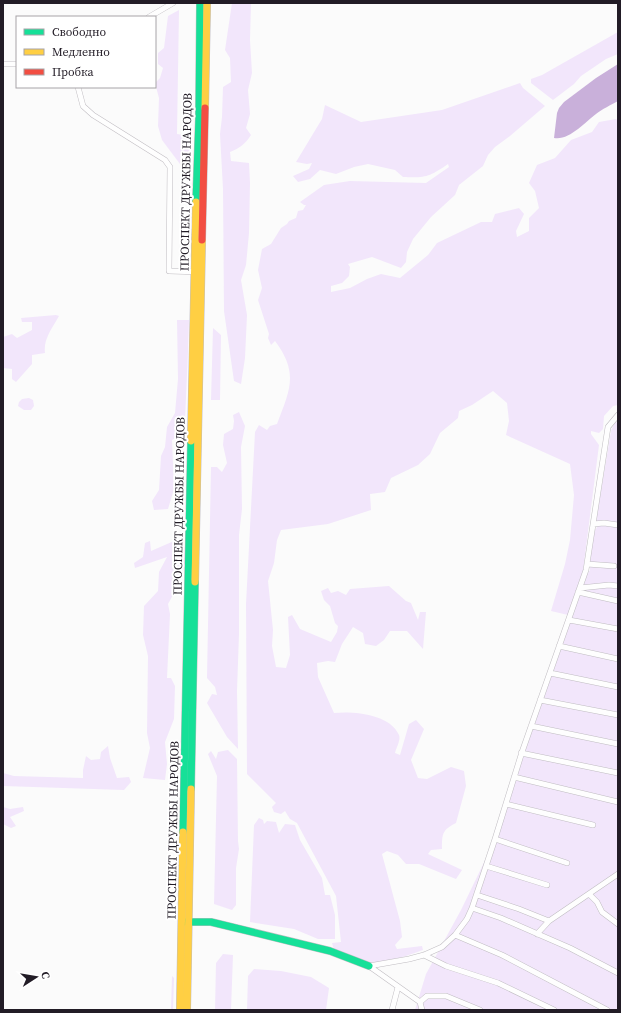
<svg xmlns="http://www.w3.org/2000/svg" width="621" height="1013" viewBox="0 0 621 1013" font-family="'Source Serif 4',serif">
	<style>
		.green { fill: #f2e6fb }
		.water { fill: #c9b0da }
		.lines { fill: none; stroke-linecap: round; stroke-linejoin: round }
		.street-casing { stroke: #c0bdc2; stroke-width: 6 }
		.fast-casing { stroke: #c0bdc2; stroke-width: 8 }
		.slow-casing { stroke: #c0bdc2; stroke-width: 8 }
		.jam-casing { stroke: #c0bdc2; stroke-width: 8 }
		.street { stroke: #fefefe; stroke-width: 5 }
		.fast { stroke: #16e098; stroke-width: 7 }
		.slow { stroke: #ffcf43; stroke-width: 7 }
		.jam { stroke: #f24e42; stroke-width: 7 }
		.labels { text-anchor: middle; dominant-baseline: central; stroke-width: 4; stroke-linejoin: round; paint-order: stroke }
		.street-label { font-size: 12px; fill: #221c26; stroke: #fff }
	</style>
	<rect width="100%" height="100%" fill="#fbfbfb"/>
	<path class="green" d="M232 3H251L250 40 252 73 248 90 250 114 246 128 251 135C245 144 240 148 230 152L231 161 249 163 250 183 249 233 246 265 241 280 247 315 245 358 241 384 234 381 224 311 223 189 220 134 222 117 223 87 231 82 230 58 225 50Z
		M179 10 177 134 190 136 189 176 162 140 158 126 159 98 155 83 160 78 163 68 158 64V53L164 48 168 16Z
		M618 32V54L606 59 581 76 574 84 553 100 531 83V79L542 75Z
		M520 83 523 88 545 106 510 136 495 147 488 155 483 166 459 185 455 195 431 217 413 239 407 252 406 262 401 268 372 257 348 264 350 267 349 276 342 283 331 286V292L350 288 367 279 381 274 400 278 428 255 437 243 481 222H492L495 214 519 208 524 214 516 231 517 237 529 231V218L539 208 535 191 529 183 537 165 555 158 571 140 592 132 599 122 616 119 618 121V405L613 406 604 416 603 429 599 433 591 431V434L599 445 583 571 568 615 551 611 565 564 570 540 574 495 570 464 506 435 509 421 507 403 493 391 472 405 459 411 458 418 440 433 430 454 418 465 391 478 385 492 370 494 371 510 328 524 281 530 277 540 274 563 268 581 273 630 272 646 276 667 286 668 290 655 288 617 292 615 300 629 331 642 337 632 338 626 335 623 330 606 324 600 321 591 328 588 331 593 338 591 346 595 350 589 389 586 406 601 411 603 418 620 420 612H426L423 649 407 631H390L384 640 376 646 365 644 363 633 353 627 342 644 335 662 328 661 317 663 318 677 334 713C353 711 390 714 399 735 401 740 396 748 395 753L400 755 409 724 416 720 424 729 411 760 418 778 427 779 451 767 464 771 466 786 456 823C442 830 442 834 442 849L431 850 428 854 462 870 456 879 419 864H406L398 855 387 851 382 854 400 921 402 937 395 945 397 949 422 946 423 950C410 955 380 965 366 962 355 960 344 954 334 950L332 943 341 942 336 896 297 823 290 819 285 811 281 814 274 812 272 807 276 803 247 774 246 604 255 432 259 425 267 430 270 426 277 424C290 390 299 373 275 341L271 345 268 338 269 334 258 300 262 288 258 270 262 249 271 244 281 228 287 224 289 221 296 218 298 211 303 210 306 205H304L300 202 324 185 350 181 426 183 449 167 448 164C429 177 426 178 403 177L395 170 368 164 354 167 336 174 320 170 310 179 298 182 293 176 309 169 312 163 307 164 296 162 322 119 325 105 361 122 442 110Z
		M56 315 59 316C53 327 43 339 45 353L32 355V364L16 382 12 379V369L3 368V337L12 334 17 338 32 330V322H22L21 318Z
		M177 320H189C188 364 185 408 184 452L180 453 178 437 172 440 174 489 168 509 154 510 152 501 159 490 161 456 165 447 167 427 175 413 178 379Z
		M213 328 221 335 220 400H211Z
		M29 398 33 400 34 406 31 410H24L18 406 19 402 22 399Z
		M239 412 245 426 241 447 242 509 239 535V634L237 691 238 749 227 737 207 703 212 694 217 695 215 687 207 678 211 467H217L222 472 227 463 223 445 224 434 233 429 234 421 233 415Z
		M618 421V1010H415L426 974 461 910 491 848 587 575 590 570V561L594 530 596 529 598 525 596 521 611 431 614 424Z
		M150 541 151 551 174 541 185 547V566L178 578 173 595 168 604 170 614 167 678H171L175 686 174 719 165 742 167 764 165 780 143 778 150 748 147 733 148 656 143 635 144 606 158 591 159 572 167 557 135 568 134 563 143 557 145 543Z
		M108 746 110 758 117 778 129 777 131 782 124 790 3 786V773L14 776 83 778V770L86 756 91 760 100 759 101 752Z
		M228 750 237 759 238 841 239 849 236 868V905L232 910 214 904 217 776 208 754 211 751 216 759 218 752Z
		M3 807 10 809 23 807 24 811 10 817 16 826 11 828 3 824Z
		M259 818 263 820 264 824 267 821 276 822 279 833 285 824 295 825 300 840 322 878 325 895H330L335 915V939H318L294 929 250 922 254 825Z
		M223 954 233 955 231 1010H215L216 963Z
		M254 969 281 971 311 977 329 988 326 1010H247L248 976Z
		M172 976 174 978 173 1010H171Z"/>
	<path class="water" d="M618 64V101C611 105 602 109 596 114 585 122 569 141 554 138L557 113 559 108 564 102 596 78Z"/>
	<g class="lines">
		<defs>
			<path id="street" d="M149 17 173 3
				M3 64H17
				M78 87 83 106 93 115 165 160 170 167 169 271 201 272
				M593 524 604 523 618 525
				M587 564 614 566
				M580 588 609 585 618 586
				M578 592 618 601
				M569 620 618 629
				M559 646 618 659
				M550 673 618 687
				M540 700 618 715
				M531 726 618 744
				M521 753 618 773
				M514 777 618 802
				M506 804 593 825
				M495 839 567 863
				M486 866 547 885
				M589 894 597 902 602 912 618 924
				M477 895 519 909 549 921
				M472 908 501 918 570 948 618 973
				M537 934 549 921 618 874
				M455 935 502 955 607 1010
				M424 955 446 966 498 983 554 1010
				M369 966 409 959 424 955 442 947 455 935 467 919 472 908 495 839 522 752 586 570 608 427 618 415
				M369 966 420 1002 422 1010
				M420 1002 427 996H446L480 1010
				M392 1010 398 987"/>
			<path id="fast" d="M196 202 199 117 200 3
				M191 789 195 582
				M183 832 191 441
				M185 922H211L330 951 369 966"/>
			<path id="slow" d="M205 108 207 3
				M191 441 196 202
				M195 582 202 240
				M180 1010 183 832
				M187 1010 191 789"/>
			<path id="jam" d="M202 240 205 108"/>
		</defs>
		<use href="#street" class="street-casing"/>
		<use href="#fast" class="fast-casing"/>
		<use href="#slow" class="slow-casing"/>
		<use href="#jam" class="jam-casing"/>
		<use href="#street" class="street"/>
		<use href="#fast" class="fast"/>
		<use href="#slow" class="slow"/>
		<use href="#jam" class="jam"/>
	</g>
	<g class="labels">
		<g class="street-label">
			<text transform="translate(186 182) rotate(-89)">ПРОСПЕКТ ДРУЖБЫ НАРОДОВ</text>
			<text transform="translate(179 506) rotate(-89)">ПРОСПЕКТ ДРУЖБЫ НАРОДОВ</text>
			<text transform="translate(173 830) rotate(-89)">ПРОСПЕКТ ДРУЖБЫ НАРОДОВ</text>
		</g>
	</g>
	<rect width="621" height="1013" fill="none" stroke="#221c26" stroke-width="8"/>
	<rect x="16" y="16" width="140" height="72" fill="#ffffff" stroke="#a7a4a8"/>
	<rect x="24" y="29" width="20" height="6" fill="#16e098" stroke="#a7a4a8"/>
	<text x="52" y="36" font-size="12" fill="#221c26">Свободно</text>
	<rect x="24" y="49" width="20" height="6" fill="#ffcf43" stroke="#a7a4a8"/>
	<text x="52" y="56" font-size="12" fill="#221c26">Медленно</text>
	<rect x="24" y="69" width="20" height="6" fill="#f24e42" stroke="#a7a4a8"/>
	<text x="52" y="76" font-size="12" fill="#221c26">Пробка</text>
	<g transform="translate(36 977) rotate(78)" stroke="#ffffff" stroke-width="3" paint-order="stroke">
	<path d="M0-3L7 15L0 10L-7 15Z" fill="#221c26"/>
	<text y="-6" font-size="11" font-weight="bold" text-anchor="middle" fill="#221c26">С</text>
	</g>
</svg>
